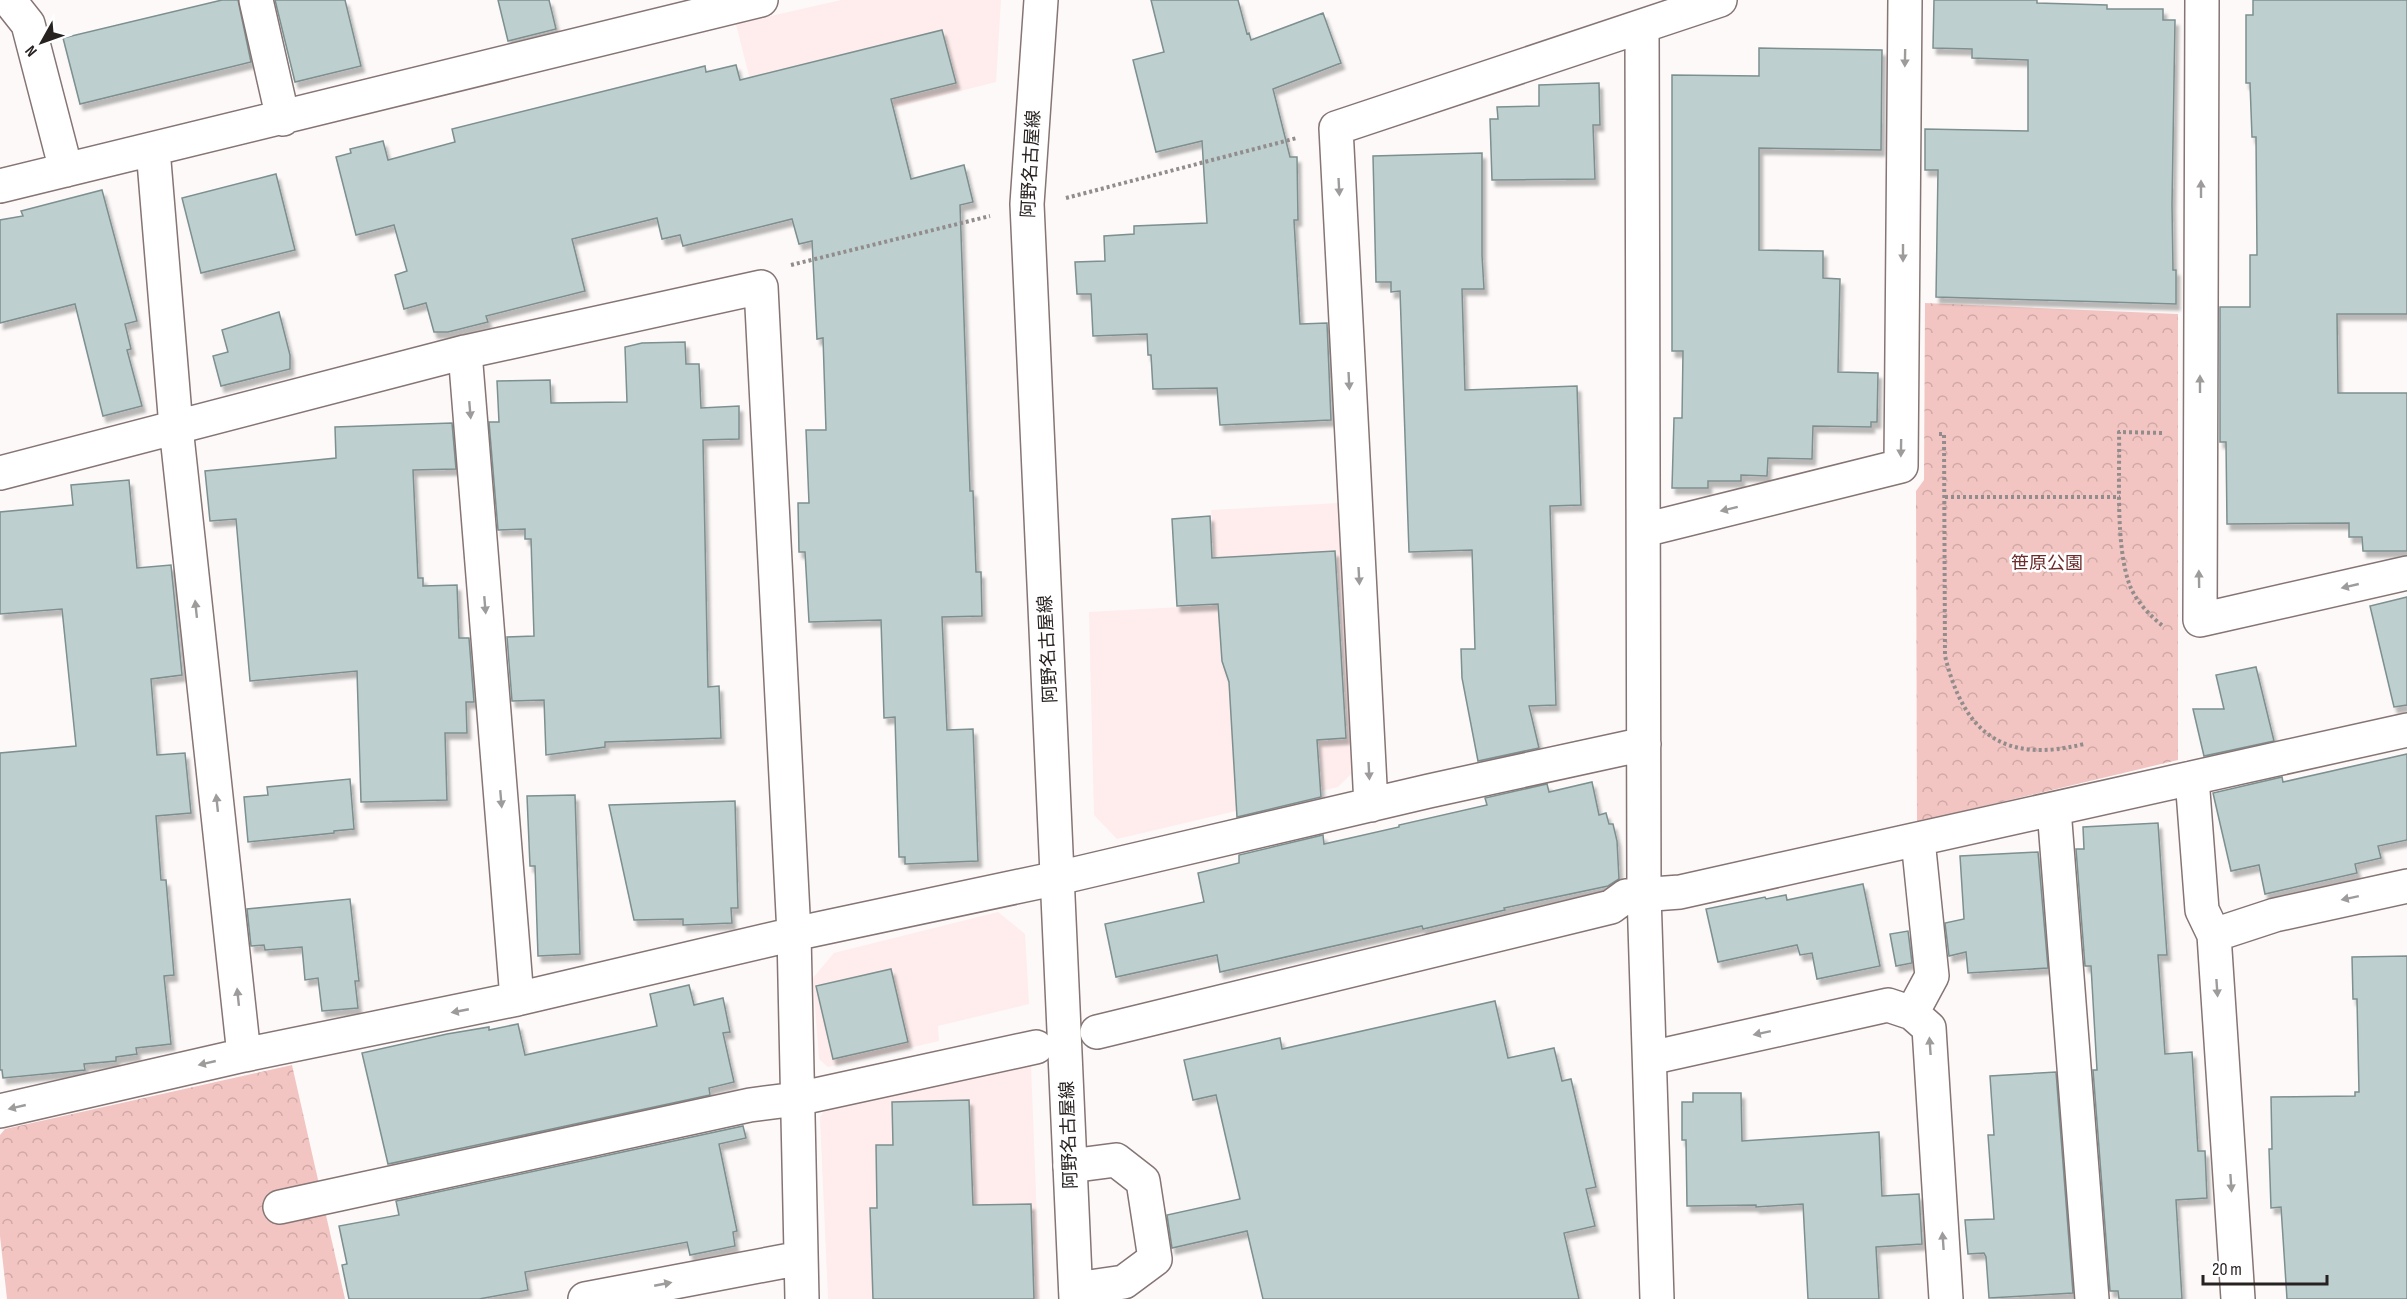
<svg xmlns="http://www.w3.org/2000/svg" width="2407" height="1299" viewBox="0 0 2407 1299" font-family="'Sofia Sans Condensed','Noto Sans JP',sans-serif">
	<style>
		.built { fill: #feedec }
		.park { fill: url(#park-crowns) }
		.building { fill: #bdd0cf; stroke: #7d8f8e; stroke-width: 1.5; filter: url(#shadow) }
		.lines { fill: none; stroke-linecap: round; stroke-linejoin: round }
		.minor-casing { stroke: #857574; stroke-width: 36 }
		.major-casing { stroke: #857574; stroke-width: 36 }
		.path { stroke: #928d8c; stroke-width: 4; stroke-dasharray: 3 3; stroke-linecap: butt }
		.minor { stroke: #fff; stroke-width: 33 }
		.major { stroke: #fff; stroke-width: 33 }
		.oneway { fill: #9e9b9b }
		.labels { text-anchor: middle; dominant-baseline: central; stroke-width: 5; stroke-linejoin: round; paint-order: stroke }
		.street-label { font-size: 18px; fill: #272120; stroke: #fff }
		.park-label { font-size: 18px; fill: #6d2b2b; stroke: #fff }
	</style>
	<defs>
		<pattern id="park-crowns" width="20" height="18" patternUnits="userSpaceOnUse" patternTransform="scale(1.5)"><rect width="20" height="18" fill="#f2c5c2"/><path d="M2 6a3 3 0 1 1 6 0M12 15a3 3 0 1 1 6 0" fill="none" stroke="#d0a9a6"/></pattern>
		<filter id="shadow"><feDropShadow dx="3.5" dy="6" stdDeviation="1.5" flood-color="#0004"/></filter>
	</defs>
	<rect width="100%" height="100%" fill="#fdf9f9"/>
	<path class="built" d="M841 0H1001L996 82 765 140 736 24Z
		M1339 503 1353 772 1338 787 1117 839 1094 815 1089 612 1217 605 1211 510Z
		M998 912 1025 934 1029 1004 938 1026 939 1041 828 1067 819 1059 813 978 834 953Z
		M1022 1062 1031 1065 1040 1299H828L820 1117 831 1102Z"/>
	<path class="park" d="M1925 303 2178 314V760L1917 822 1916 491 1924 480Z
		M292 1065 345 1299H7L0 1236V1135L5 1129Z"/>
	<path class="building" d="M222 0H238L251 62 80 104 63 38Z
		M275 0H345L361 66 295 82Z
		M498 0H549L556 29 508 41Z
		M1151 0H1238L1247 34 1249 33 1251 40 1323 13 1341 63 1273 89 1290 157H1297L1298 220H1294L1300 324 1327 323 1331 420 1220 425 1217 388 1153 389 1151 355H1148L1147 334 1093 336 1091 294H1077L1075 262 1105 261 1104 236 1134 234V226L1207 223 1202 141 1156 152 1133 60 1164 52Z
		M1934 0H2037V3L2107 5V9H2163V20H2175L2172 205 2173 270H2176V304L1936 297 1938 170H1925V129L2028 131V60L1972 58V49L1933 48Z
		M2253 0H2407V314H2337L2338 393H2407V551H2363L2362 537H2349V523L2227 524 2226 442H2220V307H2250V255H2257L2256 137H2252L2250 83H2246V15H2253Z
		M942 30 956 83 891 99 911 179 964 165 973 202 960 205 970 491H973L976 572H981L982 616 942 617 947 730 973 729 978 861 905 864V857H899L895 717 884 718 881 620 809 622 805 552H799L798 503H809L806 430H826L823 338 817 339 812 241 799 244 792 219 683 246 680 235 662 239 657 218 572 239 585 291 486 316 488 322 448 332H434L426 303 404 309 395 275 407 271 394 225 356 235 336 157 351 153 350 149 383 141 388 160 455 142 452 129 705 66 706 72 736 65 740 80Z
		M1759 48 1882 50 1881 150 1759 148V250L1823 251V278L1840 279 1838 372 1878 373 1877 422H1871V427L1813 426 1812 459 1768 458 1767 476 1741 475V481H1708V488H1672L1674 418H1682L1683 351H1672V75L1759 76Z
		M1599 83 1600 125H1593L1595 179 1492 180 1490 119H1498L1497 107 1539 106V85Z
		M1482 153V255L1484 289H1462L1465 390 1577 386 1581 505 1550 506 1556 705 1529 706 1539 748 1478 761 1462 678 1461 649H1475L1472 550 1409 552 1400 291 1391 292V282H1376L1373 156Z
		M276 174 295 250 201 273 182 198Z
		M102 190 137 321 125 324 131 349 127 350 142 406 103 416 75 304 0 323V220L23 216 21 211Z
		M279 312 290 355V369L221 386 213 356 228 352 222 330Z
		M685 342 686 364H699L701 408 739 406V439L703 440 708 687 719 686 721 738 605 742V747L546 755 544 700 512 701 507 637 534 636 531 539H525V529L498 530 489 422H499L497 381 550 380 551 403 627 402 625 347 642 343Z
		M452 423 456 469 413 470 418 578H423V586L457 585 459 638H469L474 702H466L467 733H445L447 800 361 802 357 671 250 681 236 519 210 521 205 471 336 458 335 427Z
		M129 480 137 568 171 565 182 675 151 679 157 755 185 753 191 813 156 816 161 880H166L174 975 164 976 171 1044 136 1048 137 1054 116 1057V1061L84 1064 85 1070 3 1078 2 1070H0V753L76 746 62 609 0 614V512L73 505 71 485Z
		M1210 516 1212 558 1335 551 1346 738 1317 740 1321 797 1237 817 1229 682 1222 661 1218 604 1177 606 1172 519Z
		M2407 597V705L2394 707 2370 606Z
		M2256 667 2274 741 2204 756 2193 709H2224L2216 675Z
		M2407 754V840L2378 846 2381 858 2355 864 2357 873 2265 894 2259 865 2231 871 2213 793 2282 777 2283 782Z
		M350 779 354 829 334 831V833L248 842 244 797 268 795 267 787Z
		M1592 782 1599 815 1606 813 1609 824H1613L1617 841 1619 879 1608 886 1504 908 1505 910 1423 929 1422 926 1220 972 1217 955 1116 977 1105 924 1204 902 1198 873 1239 863V855L1323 835 1324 844 1399 827V825L1487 805 1485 798 1547 784 1549 792Z
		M575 795 580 954 538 956 535 866H530L527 796Z
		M735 801 738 908H731L732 923 683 925V919L634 920 609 805Z
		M2158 823 2167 955H2158L2165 1054 2192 1052 2198 1151H2205L2207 1198 2176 1200 2182 1299H2119L2118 1291H2110L2093 1070H2097L2091 966H2085L2076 849H2084L2083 827Z
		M2038 852 2048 968 1968 973 1966 952 1949 956 1945 923 1964 919 1960 856Z
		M1863 884 1880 966 1817 979 1812 953 1800 955 1797 945 1718 962 1706 909 1765 897 1766 899 1786 895 1787 900Z
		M350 899 359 981H355L358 1008 322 1011 318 978 305 980 302 947 265 950 264 945 251 946 247 909Z
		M1908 931 1912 963 1896 966 1890 934Z
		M2407 956V1299H2287L2281 1207 2271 1208 2269 1149H2272L2271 1097 2355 1096V1092H2359L2357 999H2353L2352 957Z
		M891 969 908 1042 833 1059 816 986Z
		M689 985 694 1005 723 998 730 1032 723 1033 734 1082 709 1088 710 1095 388 1164 362 1053 447 1034 489 1027V1030L518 1024 525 1055 657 1026 650 994Z
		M1495 1001 1508 1058 1554 1048 1562 1081 1571 1079 1596 1187 1586 1189 1595 1226 1564 1233 1579 1299H1263L1247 1231 1172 1248 1167 1215 1240 1199 1216 1095 1193 1100 1184 1060 1280 1038 1282 1049Z
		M2056 1072 2073 1293 1989 1298 1986 1257 1984 1253 1968 1254 1965 1220 1994 1219 1988 1135H1994L1990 1076Z
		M1693 1093H1741L1742 1141 1879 1132 1882 1196 1919 1194 1922 1244 1876 1247 1879 1299H1808L1803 1204 1756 1207V1205L1687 1206 1686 1140H1682V1102H1693Z
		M969 1100 973 1205 1031 1204 1034 1299H873L870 1208H877L876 1145H893L892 1102Z
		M743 1126 746 1138 719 1144 737 1231 733 1232 735 1246 690 1255 687 1242 525 1272 528 1290 479 1299H349L342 1265 347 1264 339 1226 399 1215 396 1201Z"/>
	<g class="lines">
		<defs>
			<path id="minor" d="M9 0 28 24 66 170
				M256 0 283 119
				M2202 0 2200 620 2407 573
				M1642 27 1644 894 1657 1299
				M153 149 176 427 244 1055
				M0 186 761 0
				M465 352 517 999
				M0 473 465 352 761 287 794 934 802 1299
				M1644 530 1901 466 1905 0
				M2192 778 2202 910 2214 935
				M1371 805 1336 128 1720 0
				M2054 809 2092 1299
				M1912 1013 1932 976 1918 840
				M1097 1032 1611 907 1626 896 1680 892 2407 730
				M1650 1058 1888 1005 1912 1013 1929 1028 1946 1299
				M0 1111 244 1055 517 999 794 934 1058 878 1429 791 1644 744
				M1070 1166 1116 1160 1143 1181 1155 1259 1124 1282 1076 1289
				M280 1207 750 1105 797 1099 1036 1047
				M585 1299 801 1258
				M2238 1299 2214 935 2275 915 2407 886"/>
			<path id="major" d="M1041 0 1027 204 1076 1299"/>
		</defs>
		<use href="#minor" class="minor-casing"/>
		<use href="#major" class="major-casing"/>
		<path class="path" d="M1066 198 1297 138
			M791 265 990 216
			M2162 433 2119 432C2120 477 2115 546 2130 586 2136 601 2151 617 2163 626
			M1939 434H1944L1945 656C1964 734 2004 764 2084 744
			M1945 497H2120"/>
		<use href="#minor" class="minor"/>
		<use href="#major" class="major"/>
	</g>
	<defs><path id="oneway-solid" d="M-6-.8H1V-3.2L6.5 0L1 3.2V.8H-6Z" transform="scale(1.5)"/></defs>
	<g class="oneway">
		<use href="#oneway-solid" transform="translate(1905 58) rotate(91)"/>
		<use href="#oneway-solid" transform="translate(1339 187) rotate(87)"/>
		<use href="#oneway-solid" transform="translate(2201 189) rotate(-90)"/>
		<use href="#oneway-solid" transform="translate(1903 253) rotate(90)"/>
		<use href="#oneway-solid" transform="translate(1349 381) rotate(87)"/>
		<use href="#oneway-solid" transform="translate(2200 384) rotate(-90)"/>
		<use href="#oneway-solid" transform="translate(470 410) rotate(85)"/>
		<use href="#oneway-solid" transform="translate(1901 448) rotate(91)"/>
		<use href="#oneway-solid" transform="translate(1729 509) rotate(166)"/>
		<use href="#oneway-solid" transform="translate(1359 576) rotate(87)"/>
		<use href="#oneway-solid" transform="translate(2199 579) rotate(-91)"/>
		<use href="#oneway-solid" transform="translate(2350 586) rotate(167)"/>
		<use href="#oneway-solid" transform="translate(485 605) rotate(85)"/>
		<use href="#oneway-solid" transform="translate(196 609) rotate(-96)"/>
		<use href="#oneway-solid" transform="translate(1369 771) rotate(87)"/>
		<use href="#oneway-solid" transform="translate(501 799) rotate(85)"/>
		<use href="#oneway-solid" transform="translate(217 803) rotate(-96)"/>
		<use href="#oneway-solid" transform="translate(2350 898) rotate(168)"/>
		<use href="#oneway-solid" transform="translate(2217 988) rotate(86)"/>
		<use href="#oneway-solid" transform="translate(238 997) rotate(-96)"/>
		<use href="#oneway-solid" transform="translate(460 1011) rotate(169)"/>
		<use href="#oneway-solid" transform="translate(1762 1033) rotate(168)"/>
		<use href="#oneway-solid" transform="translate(1930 1046) rotate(-94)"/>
		<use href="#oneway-solid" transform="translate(207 1063) rotate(167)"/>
		<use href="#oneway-solid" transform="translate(17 1107) rotate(167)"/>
		<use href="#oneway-solid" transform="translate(2231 1183) rotate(86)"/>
		<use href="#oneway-solid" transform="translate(1943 1241) rotate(-94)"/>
		<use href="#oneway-solid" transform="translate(663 1284) rotate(-11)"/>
	</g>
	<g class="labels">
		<g class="street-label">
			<text transform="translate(1031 164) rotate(-87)">阿野名古屋線</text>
			<text transform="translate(1048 649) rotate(-93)">阿野名古屋線</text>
			<text transform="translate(1069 1135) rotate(-92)">阿野名古屋線</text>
		</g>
		<g class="park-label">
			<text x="2047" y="563">笹原公園</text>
		</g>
	</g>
	<g transform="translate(42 42) rotate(230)" stroke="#ffffff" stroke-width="4.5" paint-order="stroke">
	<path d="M0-4.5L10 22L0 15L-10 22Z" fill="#272120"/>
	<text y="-9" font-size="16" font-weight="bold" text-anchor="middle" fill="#272120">N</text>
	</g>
	<path d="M2203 1275v9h124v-9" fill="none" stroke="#272120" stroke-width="3"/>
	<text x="2212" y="1275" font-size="18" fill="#272120" stroke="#ffffff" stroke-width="4.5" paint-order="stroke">20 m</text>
</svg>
